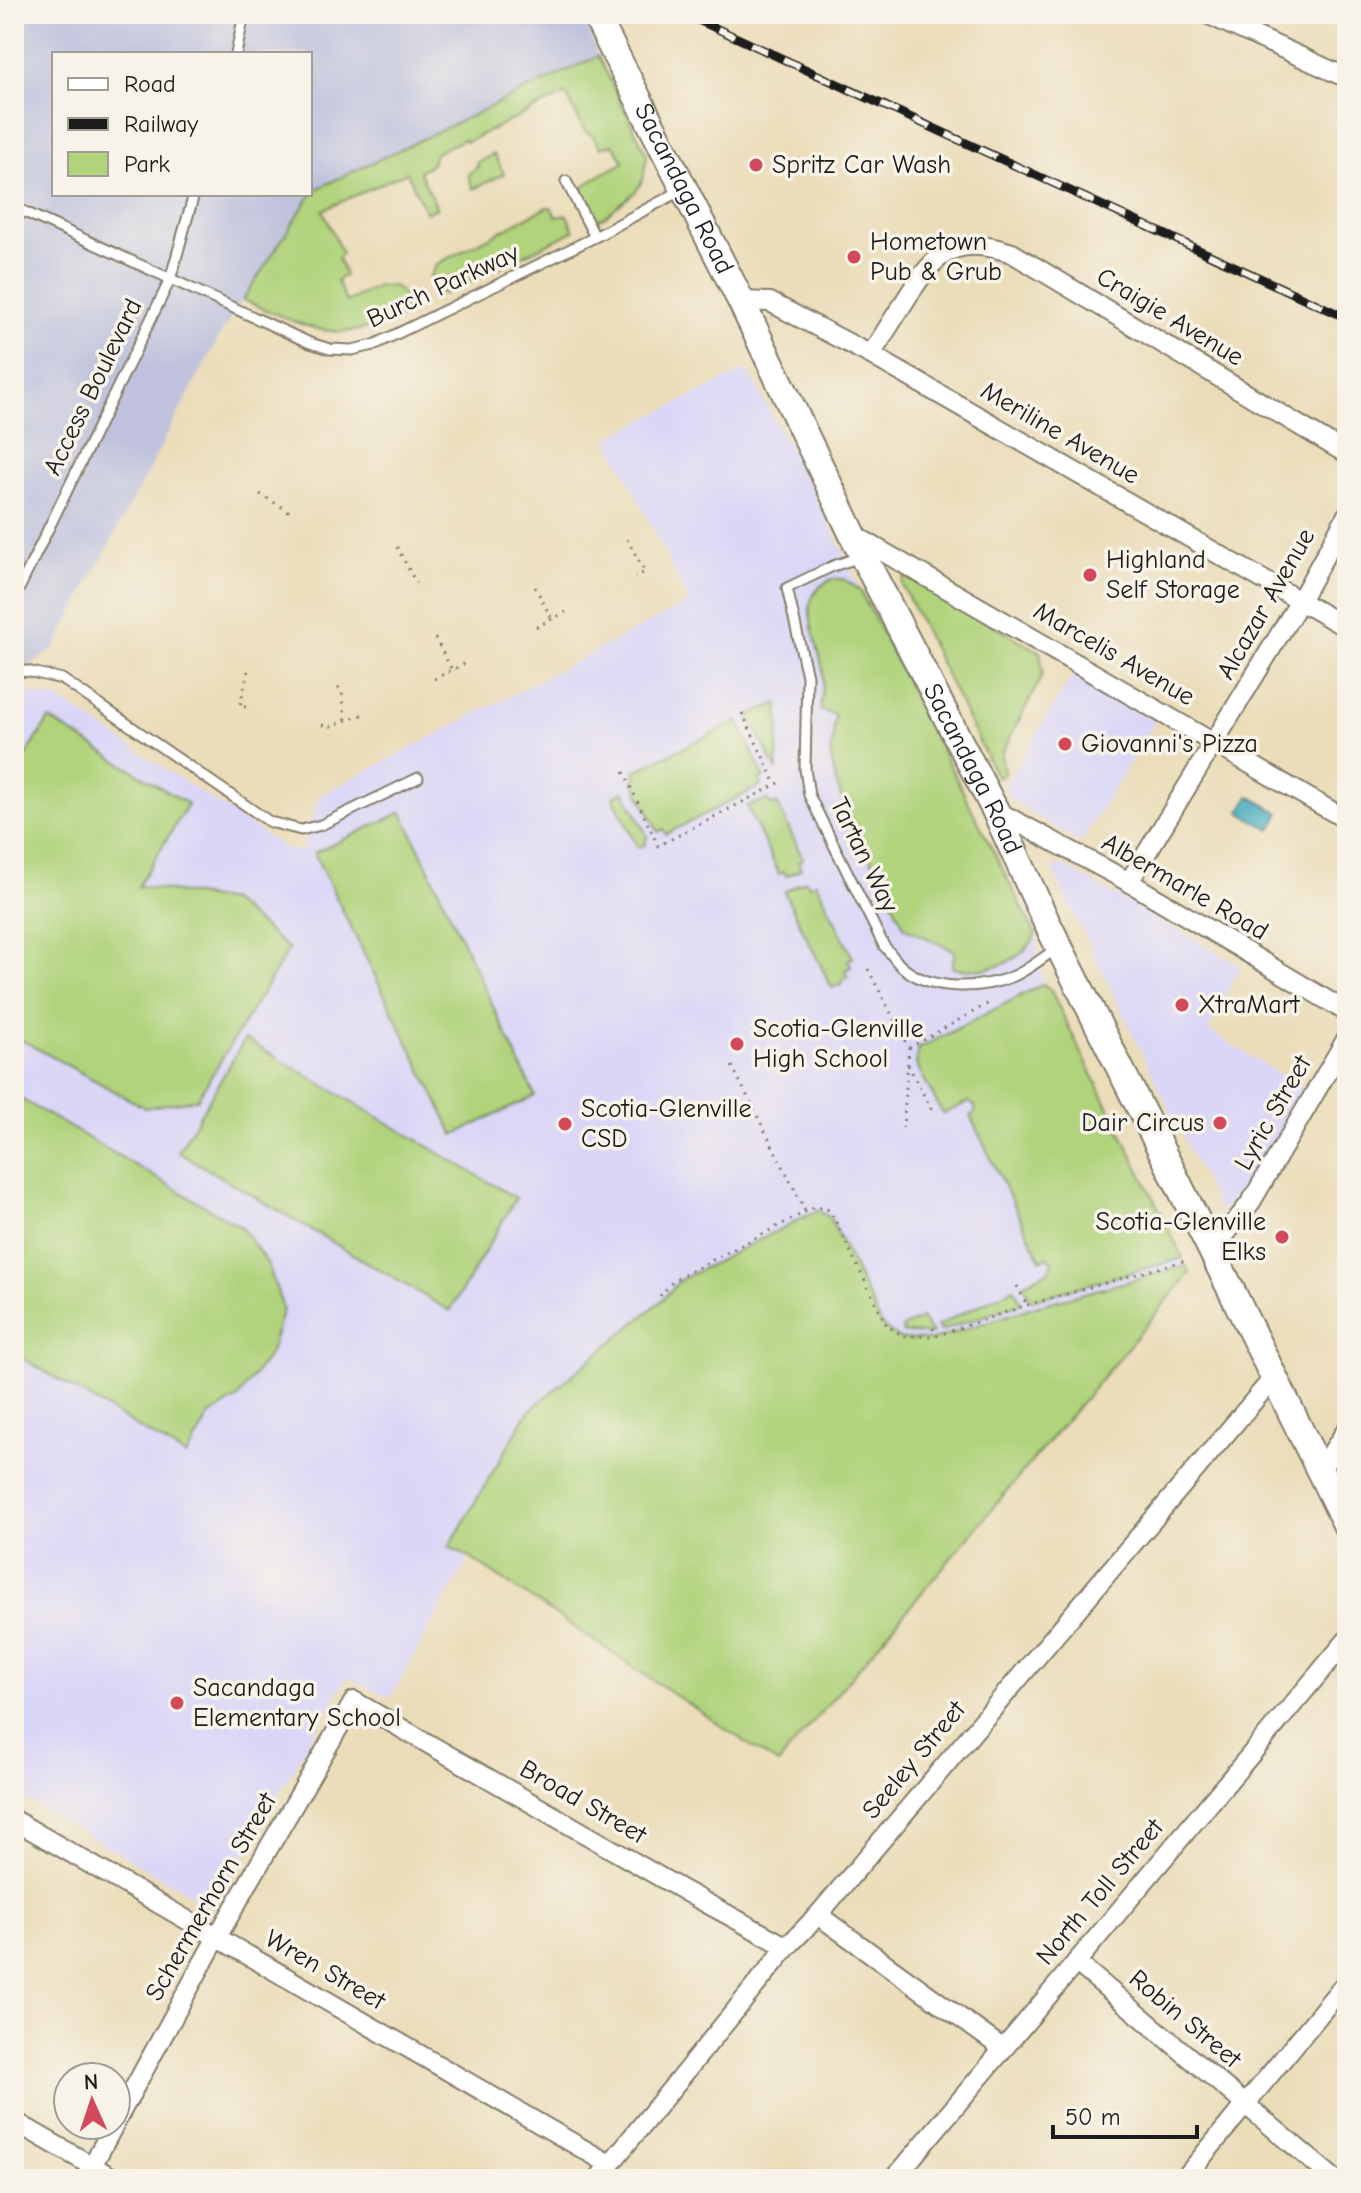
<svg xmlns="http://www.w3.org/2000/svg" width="1361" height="2193" viewBox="0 0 1361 2193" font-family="'Comic Neue',sans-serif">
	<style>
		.built { fill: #dad6f7 }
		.industrial { fill: #c0c2dd; fill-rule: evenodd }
		.green { fill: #b0d37c; stroke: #66784c; stroke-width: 2 }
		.water { fill: #3da9bc; stroke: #2c626c; stroke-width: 2 }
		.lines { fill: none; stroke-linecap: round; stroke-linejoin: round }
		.service-casing { stroke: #847c6a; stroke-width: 13 }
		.minor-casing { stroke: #847c6a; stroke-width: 22 }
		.secondary-casing { stroke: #847c6a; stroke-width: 30 }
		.path { stroke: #847c6a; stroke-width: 3; stroke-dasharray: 2 6; stroke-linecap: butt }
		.service { stroke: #fff; stroke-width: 9 }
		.minor { stroke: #fff; stroke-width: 18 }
		.secondary { stroke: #fff; stroke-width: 26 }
		.rail-casing { stroke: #1c1c1c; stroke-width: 9 }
		.rail { stroke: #f7f3e8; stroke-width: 6; stroke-dasharray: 18; stroke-linecap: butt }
		.poi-dot { fill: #d1495b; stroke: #f7f3e8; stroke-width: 3 }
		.labels { text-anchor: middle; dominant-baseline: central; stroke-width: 7; stroke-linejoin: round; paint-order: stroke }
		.poi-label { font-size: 26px; fill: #1c1c1c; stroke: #f7f3e8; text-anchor: start }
		.street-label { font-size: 26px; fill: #1c1c1c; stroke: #f7f3e8 }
	</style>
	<rect width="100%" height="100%" fill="#f7f3e8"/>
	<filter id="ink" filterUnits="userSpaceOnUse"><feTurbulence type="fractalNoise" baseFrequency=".0125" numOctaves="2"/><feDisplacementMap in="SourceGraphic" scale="16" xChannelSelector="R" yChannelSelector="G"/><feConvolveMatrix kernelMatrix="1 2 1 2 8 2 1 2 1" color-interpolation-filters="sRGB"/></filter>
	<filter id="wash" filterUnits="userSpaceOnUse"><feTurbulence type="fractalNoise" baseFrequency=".006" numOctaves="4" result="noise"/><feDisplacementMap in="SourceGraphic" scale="32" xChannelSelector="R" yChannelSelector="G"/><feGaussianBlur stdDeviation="1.8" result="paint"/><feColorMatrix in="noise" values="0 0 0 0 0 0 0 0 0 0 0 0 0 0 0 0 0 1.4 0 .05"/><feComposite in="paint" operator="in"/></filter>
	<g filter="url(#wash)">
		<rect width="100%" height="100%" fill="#ebddb9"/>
		<path class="built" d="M747 369 833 531 860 590 1036 935 1043 984 1050 989 1190 1273 778 1764 469 1558 390 1698 347 1677 213 1908 14 1792V692L18 690 59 699 286 849 302 852 319 796 689 602 608 438Z
			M1074 673 1155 722 1080 843 1010 799 1005 785Z
			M1062 865 1241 966 1208 1030 1307 1091 1242 1198 1219 1211 1052 868Z"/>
		<path class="industrial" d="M14 14H583L598 56 314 190 221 333 54 649 14 676ZM54 54H310V194H54Z"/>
		<path class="green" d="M598 56 647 155 643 180 635 192 604 217 592 222 579 197C583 179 610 172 624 162L613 144 601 148 592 135 585 132 566 94 466 142 464 139 435 153 432 164 419 171 437 208 426 213 407 172 323 210 342 254 338 257 345 275 337 281 346 302 378 286H394C404 293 408 304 402 315 335 348 306 326 243 300L314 190Z
			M494 154 504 174 473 189 468 174 478 167 476 163Z
			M547 207H551L557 217 567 215 574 231 444 294 432 288 430 276 437 264Z
			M904 577H908L1040 652 1043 674 1001 755 1004 774 997 778 902 585Z
			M832 579H844L860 590 1036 935C1020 965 985 974 952 968L955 951 905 928 845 807 836 782 831 757 835 715 820 710C821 698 824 685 823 673 820 638 790 599 832 579Z
			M777 703C782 712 776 755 777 771L749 716Z
			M49 719 188 804 137 888 141 886 231 901 289 949 197 1099 145 1108 14 1036V775Z
			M738 721 764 777 759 780 762 785 666 834 663 829 658 832 633 780 637 777 635 771Z
			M624 791 648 837 645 839 646 844 638 848 613 797Z
			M767 800 770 805 777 803 803 859 798 862 801 869 786 876 784 872 779 874 747 806Z
			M402 812 535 1096 454 1135 314 853Z
			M806 880 810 886 816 882 853 958 848 960 851 967 845 970 848 977 842 979 843 983 832 988 784 892Z
			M1043 984 1050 989 1183 1258 1031 1300 1023 1284 1050 1270 1053 1261 1048 1257 1041 1260 970 1116 975 1113V1106L968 1102 943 1114 916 1064 918 1049Z
			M245 1039 516 1198 450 1311 178 1152Z
			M14 1095 241 1227 268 1264 283 1309 270 1353 238 1398 210 1415 186 1456 14 1353Z
			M818 1210 830 1218 882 1326 899 1339 932 1340 1036 1306 1186 1266 1190 1273 778 1764 469 1557 449 1547 528 1412 661 1301 680 1280Z
			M1014 1288 1021 1303 940 1331 937 1326Z
			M921 1318 932 1334 903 1333 902 1328Z"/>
		<path class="water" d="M1249 796 1280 813 1271 830 1240 812Z"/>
	</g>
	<g filter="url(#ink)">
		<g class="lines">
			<defs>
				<path id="service" d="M236 54 244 14
					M566 181 595 237
					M14 207 310 343 330 349 352 350 374 345 595 237 682 190
					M860 557 833 566 787 588 807 676 805 769 809 795 884 946C890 952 895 960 900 965 929 992 980 990 1014 976 1028 970 1042 958 1056 949
					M14 599 170 280 194 194
					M14 672 27 671 62 679 270 822 301 830 321 825 418 778"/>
				<path id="minor" d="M1207 14 1347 78
					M741 301 770 302 871 355 1347 628
					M871 355C883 335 896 315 908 296 937 250 958 235 1012 253L1347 454
					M854 535 1347 820
					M995 810 1129 882 1347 1012
					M1129 882 1300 601 1347 515
					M1212 1251 1251 1202 1347 1038
					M1320 1471 1347 1429
					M14 1820 609 2164
					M818 1915 1002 2048
					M1076 1962 1334 2179
					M14 2121 115 2179
					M116 2121 217 1937 354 1701 686 1892 787 1947
					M85 2179 114 2125
					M598 2179 787 1947 818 1915 1274 1377
					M894 2179 1347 1640
					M1184 2179 1347 1981"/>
				<g id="secondary">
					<path id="s1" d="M595 14 741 301 863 556 995 810 1046 921 1212 1251 1347 1526"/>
				</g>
			</defs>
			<use href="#service" class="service-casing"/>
			<use href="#minor" class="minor-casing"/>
			<use href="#secondary" class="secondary-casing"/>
			<path class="path" d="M260 494 290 512
				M627 539 645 572 635 577
				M397 547 416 583
				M535 587 552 619
				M536 627 566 612
				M435 638 452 670
				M434 679 466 663
				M338 687 342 692 346 721
				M246 707 240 706 248 670
				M742 713 776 784
				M322 725 331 726 364 714
				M624 772 658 846 781 782
				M868 969 909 1048 903 1128
				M909 1048 989 1003
				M908 1065 934 1114
				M732 1066 806 1212
				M1017 1286 1027 1305
				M660 1296 674 1280 815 1207 827 1209 834 1218 887 1326 904 1336H936L1027 1305 1187 1260
				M933 1328 936 1336"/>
			<use href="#service" class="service"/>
			<use href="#minor" class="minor"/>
			<use href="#secondary" class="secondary"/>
			<defs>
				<path id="rail" d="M685 14 1347 318"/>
			</defs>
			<use href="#rail" class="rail-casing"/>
			<use href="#rail" class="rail"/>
		</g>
	</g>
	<g class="poi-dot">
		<circle cx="756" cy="165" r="8"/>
		<circle cx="854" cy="257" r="8"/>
		<circle cx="1090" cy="575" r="8"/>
		<circle cx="1065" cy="744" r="8"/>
		<circle cx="1182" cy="1005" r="8"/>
		<circle cx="737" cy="1044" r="8"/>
		<circle cx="1220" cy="1123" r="8"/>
		<circle cx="565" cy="1124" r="8"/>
		<circle cx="1282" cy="1237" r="8"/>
		<circle cx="177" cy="1703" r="8"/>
	</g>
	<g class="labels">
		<g class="poi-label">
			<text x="772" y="165">Spritz Car Wash</text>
			<text x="870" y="242">Hometown<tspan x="870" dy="30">Pub &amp; Grub</tspan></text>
			<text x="1106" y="560">Highland<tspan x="1106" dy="30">Self Storage</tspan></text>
			<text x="1081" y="744">Giovanni's Pizza</text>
			<text x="1198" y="1005">XtraMart</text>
			<text x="753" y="1029">Scotia-Glenville<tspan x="753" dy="30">High School</tspan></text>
			<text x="581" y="1109">Scotia-Glenville<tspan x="581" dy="30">CSD</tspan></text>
			<text x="1204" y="1123" text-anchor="end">Dair Circus</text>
			<text x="1266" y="1222" text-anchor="end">Scotia-Glenville<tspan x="1266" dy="30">Elks</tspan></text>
			<text x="193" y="1688">Sacandaga<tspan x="193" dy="30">Elementary School</tspan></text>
		</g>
		<g class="street-label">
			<text stroke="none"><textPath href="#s1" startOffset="196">Sacandaga Road</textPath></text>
			<text transform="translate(443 286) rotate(-25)">Burch Parkway</text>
			<text transform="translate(1170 317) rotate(31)">Craigie Avenue</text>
			<text transform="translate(93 387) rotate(-64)">Access Boulevard</text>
			<text transform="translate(1060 433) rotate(30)">Meriline Avenue</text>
			<text transform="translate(1266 604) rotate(-60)">Alcazar Avenue</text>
			<text transform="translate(1114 654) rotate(30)">Marcelis Avenue</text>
			<text stroke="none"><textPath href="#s1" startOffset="844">Sacandaga Road</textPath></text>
			<text transform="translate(864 855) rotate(64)">Tartan Way</text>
			<text transform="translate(1185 887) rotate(30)">Albermarle Road</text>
			<text transform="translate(1273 1113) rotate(-60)">Lyric Street</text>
			<text transform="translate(914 1760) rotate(-50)">Seeley Street</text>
			<text transform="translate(583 1802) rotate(30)">Broad Street</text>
			<text transform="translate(1100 1892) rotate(-50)">North Toll Street</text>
			<text transform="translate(211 1897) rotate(-60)">Schermerhorn Street</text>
			<text transform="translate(325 1970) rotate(30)">Wren Street</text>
			<text transform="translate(1185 2019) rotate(40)">Robin Street</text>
		</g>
	</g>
	<rect width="1361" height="2193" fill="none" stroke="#f7f3e8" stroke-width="48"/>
	<rect x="52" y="52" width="260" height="144" fill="#f7f3e8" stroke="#9f9d96" stroke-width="2"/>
	<rect x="68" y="78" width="40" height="12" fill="#ffffff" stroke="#9f9d96" stroke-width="2"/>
	<text x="124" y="92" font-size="24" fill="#1c1c1c">Road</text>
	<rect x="68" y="118" width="40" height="12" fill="#1c1c1c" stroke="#9f9d96" stroke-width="2"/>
	<text x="124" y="132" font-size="24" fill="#1c1c1c">Railway</text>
	<rect x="68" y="152" width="40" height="24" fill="#b0d37c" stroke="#9f9d96" stroke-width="2"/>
	<text x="124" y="172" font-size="24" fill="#1c1c1c">Park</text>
	<g transform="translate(92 2101) rotate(357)"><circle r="38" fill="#f7f3e8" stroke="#9f9d96" stroke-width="2"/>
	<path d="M0-6L14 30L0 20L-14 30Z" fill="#d1495b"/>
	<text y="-12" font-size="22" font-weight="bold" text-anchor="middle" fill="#1c1c1c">N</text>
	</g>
	<path d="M1053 2125v12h144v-12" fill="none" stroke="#1c1c1c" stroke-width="4"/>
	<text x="1065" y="2125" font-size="24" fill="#1c1c1c" stroke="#f7f3e8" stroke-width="6" paint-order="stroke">50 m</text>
</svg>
